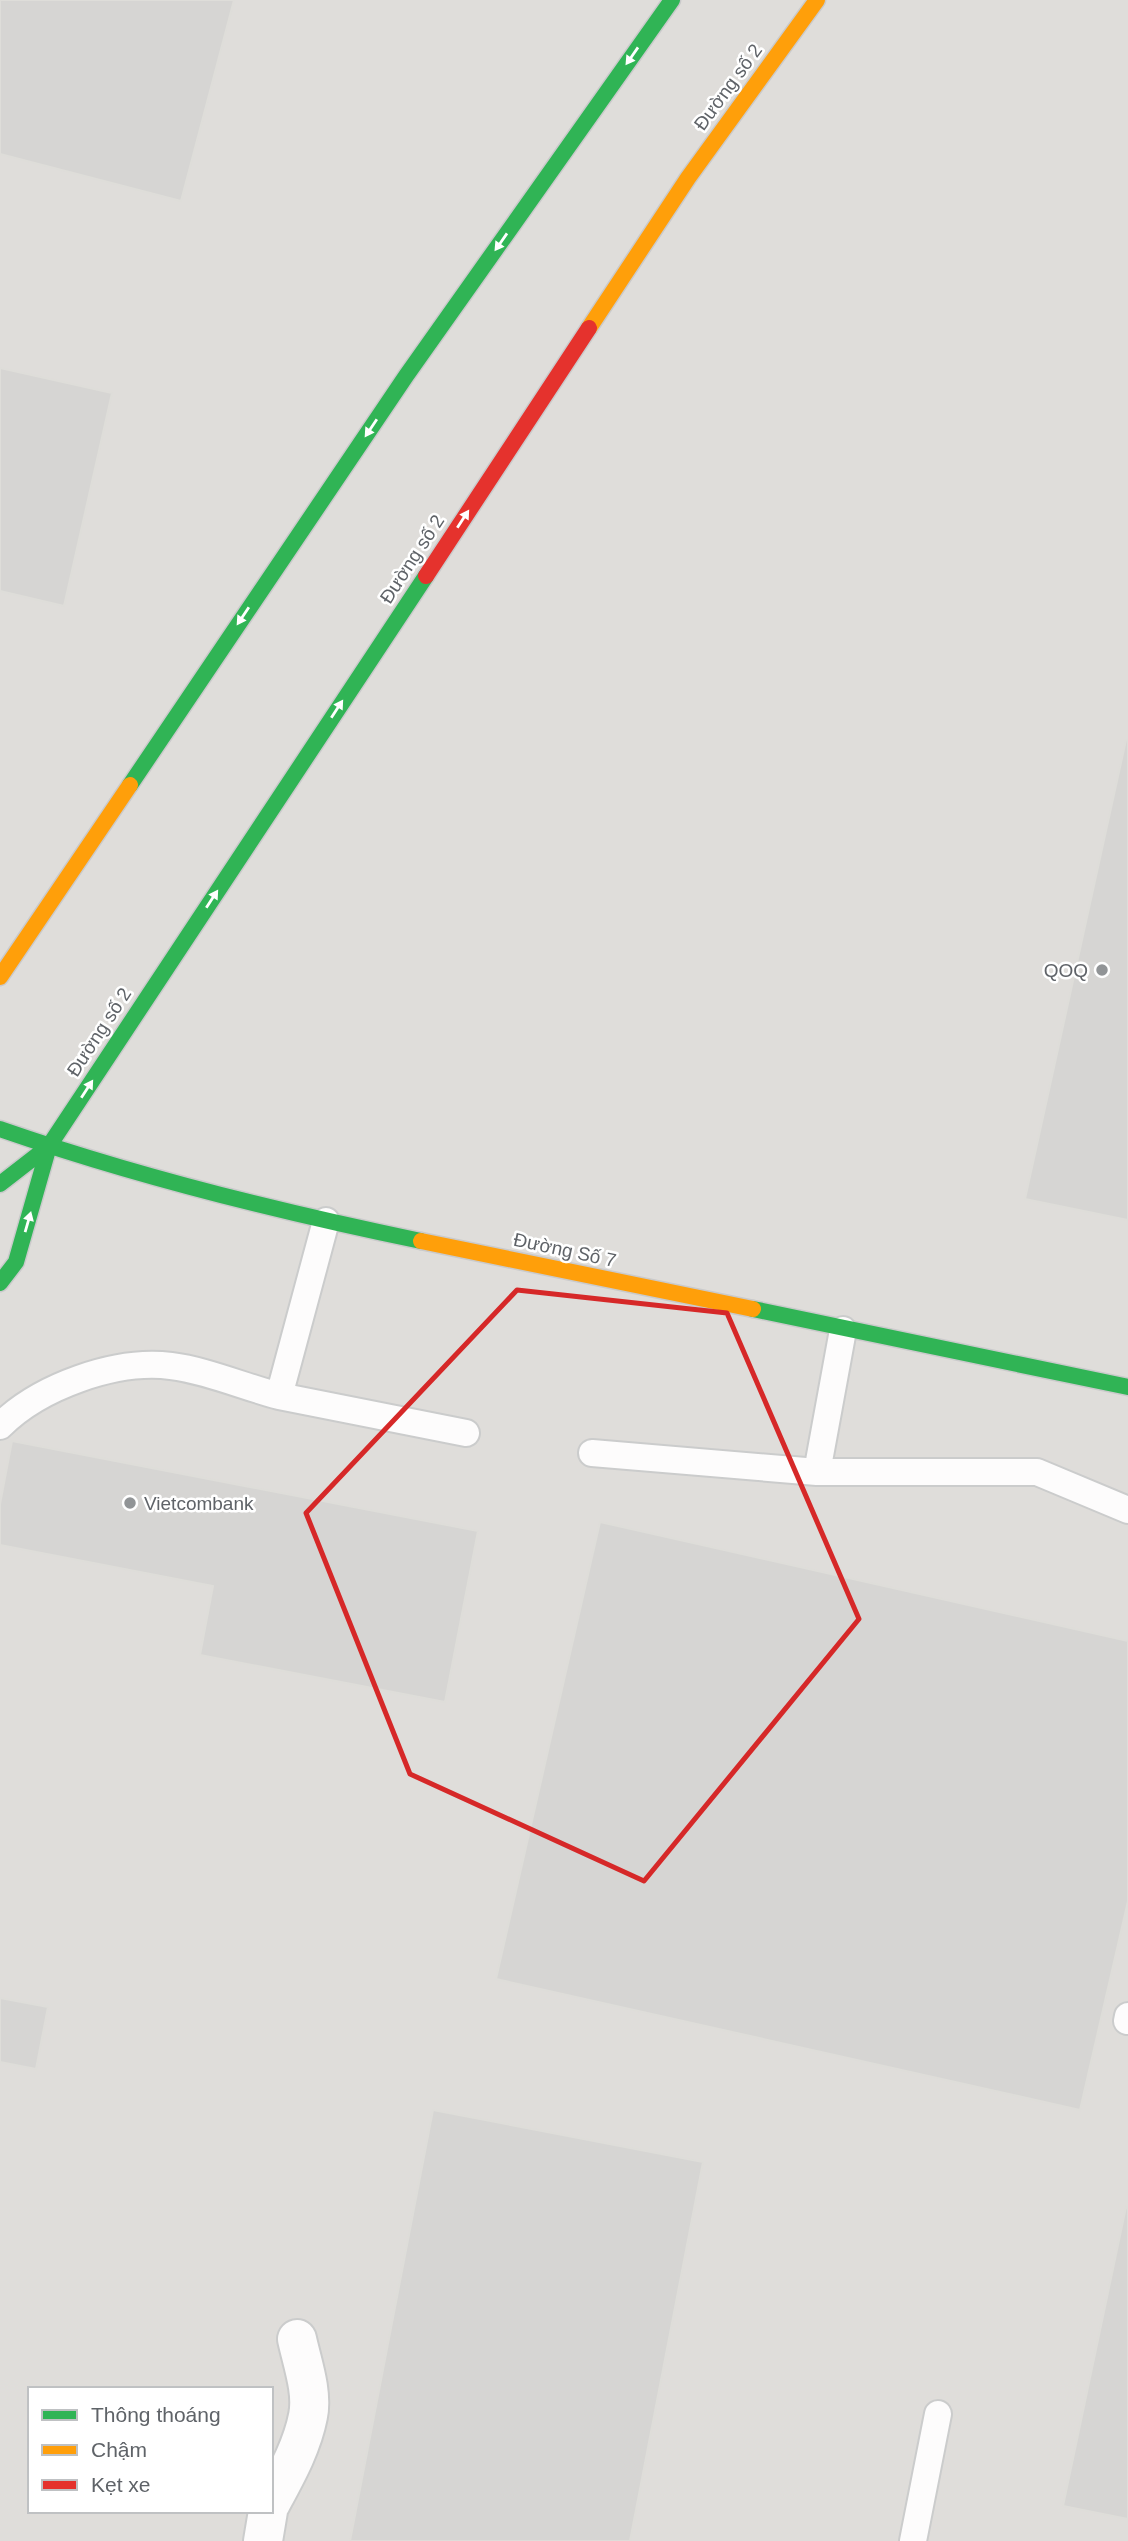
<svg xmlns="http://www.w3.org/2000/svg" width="1128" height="2541" viewBox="0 0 1128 2541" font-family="Helvetica,sans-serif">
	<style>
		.industrial { fill: #dfddda; fill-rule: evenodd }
		.building { fill: #d6d5d3; stroke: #deddd9; stroke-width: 2 }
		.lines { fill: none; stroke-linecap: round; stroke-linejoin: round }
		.lane-casing { stroke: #cbcccc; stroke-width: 30 }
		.street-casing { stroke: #cbcccc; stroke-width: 42 }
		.fast-casing { stroke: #cacacb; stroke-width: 19 }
		.slow-casing { stroke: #cacacb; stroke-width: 19 }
		.jam-casing { stroke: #cacacb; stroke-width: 19 }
		.lane { stroke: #fdfcfc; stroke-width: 26 }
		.street { stroke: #fdfcfc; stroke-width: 38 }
		.fast { stroke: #30b455; stroke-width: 16 }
		.slow { stroke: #ff9f0a; stroke-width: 16 }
		.jam { stroke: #e5322d; stroke-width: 16 }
		.oneway { fill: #fff }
		.marked { fill: none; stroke: #d62828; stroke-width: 5; stroke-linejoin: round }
		.poi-dot { fill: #919496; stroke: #fff; stroke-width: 2.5 }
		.labels { text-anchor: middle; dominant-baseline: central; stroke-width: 5; stroke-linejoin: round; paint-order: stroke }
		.street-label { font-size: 19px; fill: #5f6368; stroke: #fff }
		.poi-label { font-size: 19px; fill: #5f6368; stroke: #fff; text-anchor: end }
	</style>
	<rect width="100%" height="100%" fill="#efeeea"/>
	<path class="industrial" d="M0 0H1128V2541H0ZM30 2389H271V2511H30Z"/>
	<path class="building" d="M0 0H234L181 201 0 154Z
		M0 368 112 393 64 606 0 591Z
		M1126 740H1128V1220L1025 1199Z
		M12 1441 478 1531 445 1702 200 1655 213 1586 0 1545V1504Z
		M600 1522 1128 1641V1901L1080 2110 496 1979Z
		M0 1998 48 2007 36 2069 0 2062Z
		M433 2110 703 2162 630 2541H350Z
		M1126 2207 1128 2208V2519L1063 2506Z"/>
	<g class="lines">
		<defs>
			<path id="lane" d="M326 1221 279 1396 466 1433
				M843 1330 817 1472H1037L1128 1510
				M0 1426C39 1387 115 1359 171 1366 205 1370 245 1387 279 1396
				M592 1453 817 1472
				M1127 2021 1128 2016
				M913 2541 938 2414"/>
			<path id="street" d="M271 2503C286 2475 302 2447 308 2416 313 2392 302 2362 297 2339
				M263 2541 268 2511"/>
			<path id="fast" d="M130 785 406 376 672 0
				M0 1129C135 1176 280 1212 421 1241
				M0 1184 49 1146
				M0 1283 16 1262 49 1146 426 576
				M753 1309 1128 1387"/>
			<path id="slow" d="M589 328 688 178 817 0
				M0 977 130 785
				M421 1241 753 1309"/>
			<path id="jam" d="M426 576 589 328"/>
		</defs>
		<use href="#lane" class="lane-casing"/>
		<use href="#street" class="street-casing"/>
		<use href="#fast" class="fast-casing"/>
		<use href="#slow" class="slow-casing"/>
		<use href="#jam" class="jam-casing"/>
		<use href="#lane" class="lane"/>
		<use href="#street" class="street"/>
		<use href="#fast" class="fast"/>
		<use href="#slow" class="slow"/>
		<use href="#jam" class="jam"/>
	</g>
	<defs><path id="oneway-solid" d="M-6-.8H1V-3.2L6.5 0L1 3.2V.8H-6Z" transform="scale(1.75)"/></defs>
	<g class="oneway">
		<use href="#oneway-solid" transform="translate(632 56) rotate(125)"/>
		<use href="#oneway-solid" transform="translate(501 242) rotate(125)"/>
		<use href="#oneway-solid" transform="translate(371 428) rotate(124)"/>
		<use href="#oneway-solid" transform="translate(463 519) rotate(-57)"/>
		<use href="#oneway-solid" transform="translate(243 616) rotate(124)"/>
		<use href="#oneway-solid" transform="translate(337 709) rotate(-57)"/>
		<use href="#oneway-solid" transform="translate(212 899) rotate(-57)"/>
		<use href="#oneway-solid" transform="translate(87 1089) rotate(-57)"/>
		<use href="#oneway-solid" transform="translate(28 1222) rotate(-74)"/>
	</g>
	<path class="marked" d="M517 1290 727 1313 859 1619 644 1881 410 1774 306 1513Z"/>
	<g class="poi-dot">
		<circle cx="1102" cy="970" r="7"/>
		<circle cx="130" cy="1503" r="7"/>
	</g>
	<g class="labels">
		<g class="street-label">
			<text transform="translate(728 87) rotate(-54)">Đường số 2</text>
			<text transform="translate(412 559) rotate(-57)">Đường số 2</text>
			<text transform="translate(99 1032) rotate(-57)">Đường số 2</text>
			<text transform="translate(565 1250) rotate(12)">Đường Số 7</text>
		</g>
		<g class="poi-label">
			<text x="1088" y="970">QOQ</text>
			<text x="144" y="1503" text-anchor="start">Vietcombank</text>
		</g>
	</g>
	<rect x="28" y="2387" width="245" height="126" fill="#ffffff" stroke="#bfc1c3" stroke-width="2"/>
	<rect x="42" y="2410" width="35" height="10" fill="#30b455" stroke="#bfc1c3" stroke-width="2"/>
	<text x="91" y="2422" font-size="21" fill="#5f6368">Thông thoáng</text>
	<rect x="42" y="2445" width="35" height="10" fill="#ff9f0a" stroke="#bfc1c3" stroke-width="2"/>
	<text x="91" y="2457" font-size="21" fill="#5f6368">Chậm</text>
	<rect x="42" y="2480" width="35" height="10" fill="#e5322d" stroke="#bfc1c3" stroke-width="2"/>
	<text x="91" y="2492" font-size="21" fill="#5f6368">Kẹt xe</text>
</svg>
